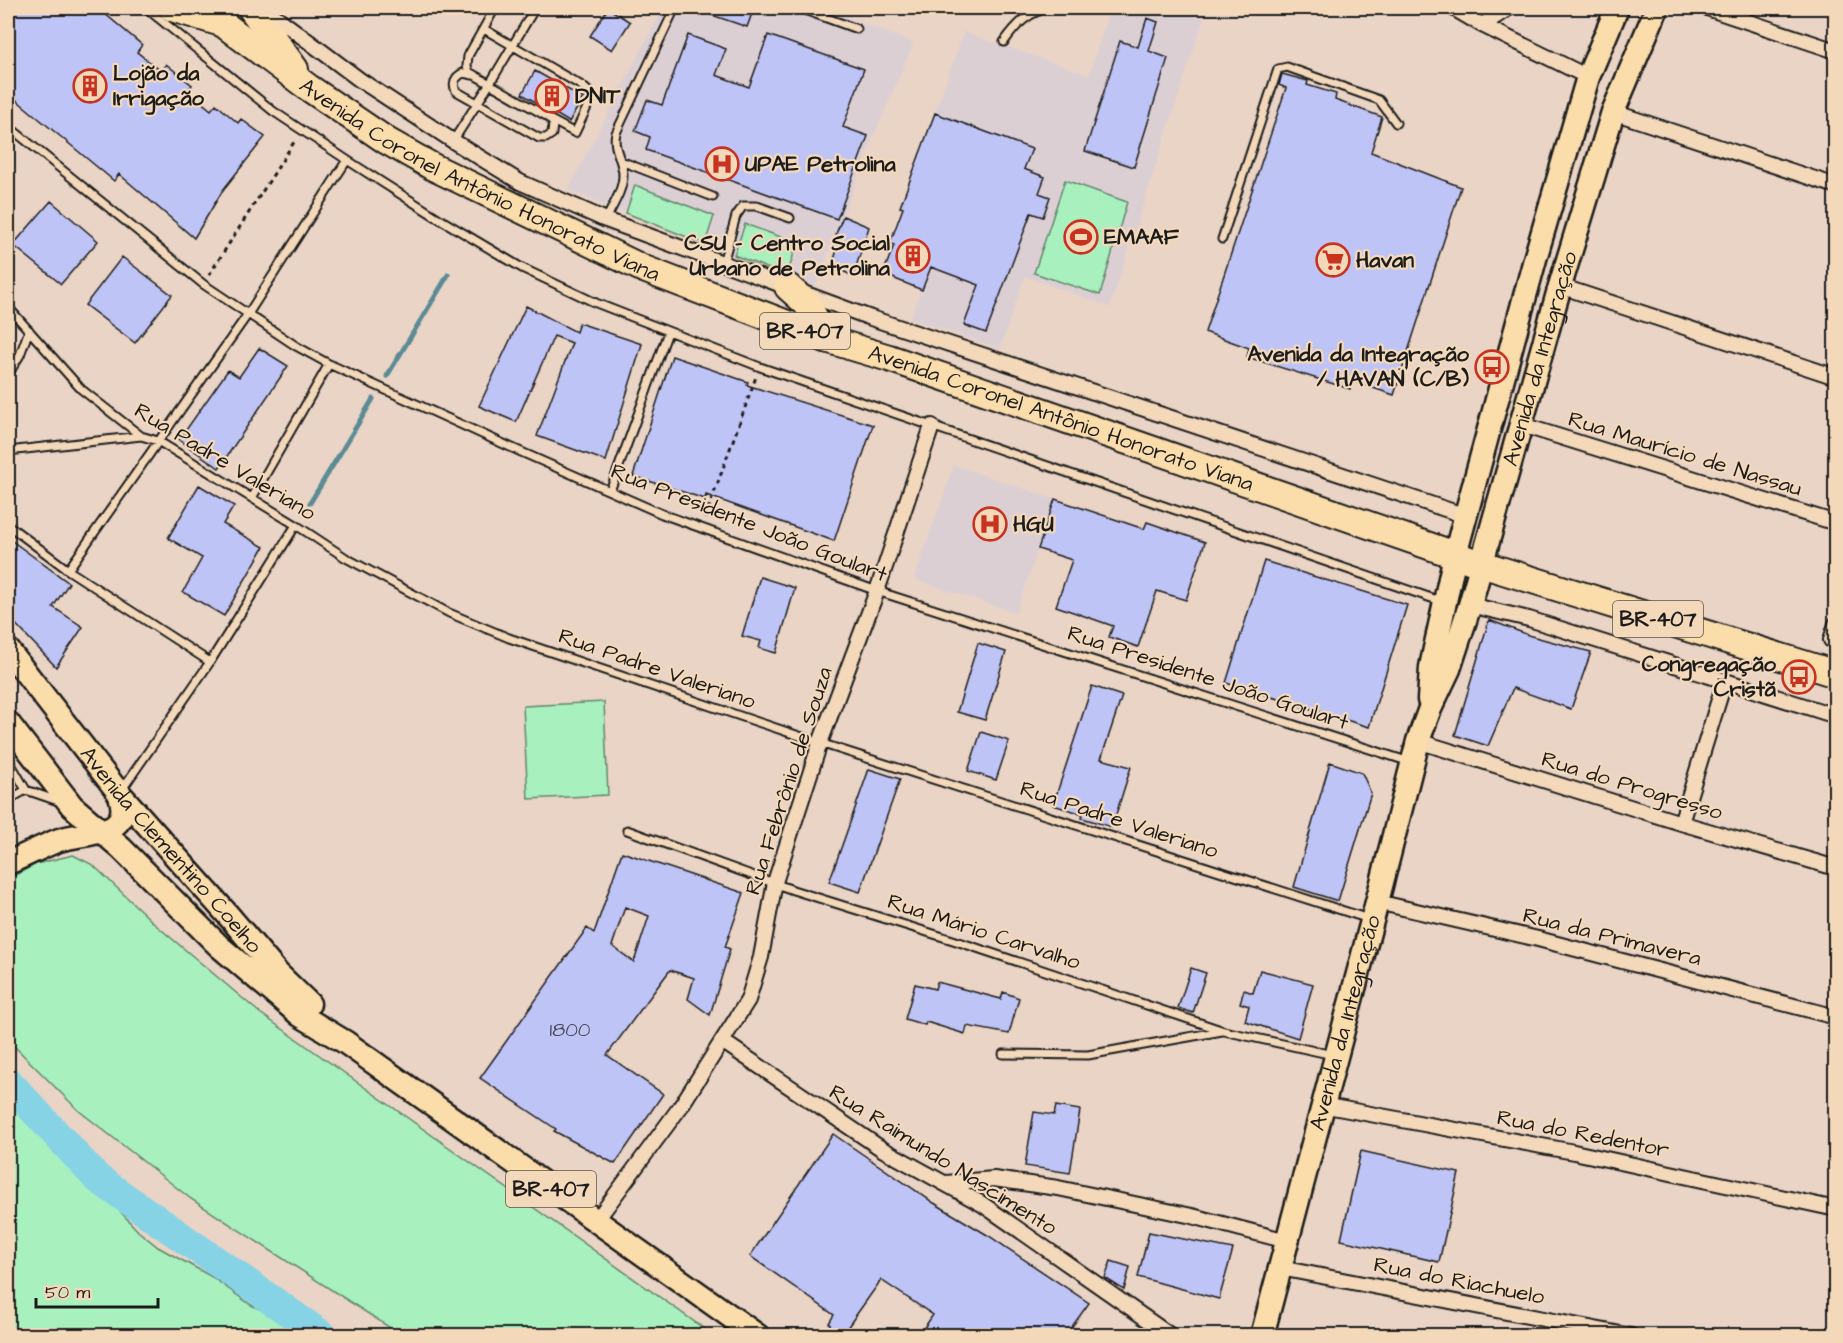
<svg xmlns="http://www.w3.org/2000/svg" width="1843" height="1343" viewBox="0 0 1843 1343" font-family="'Architects Daughter',sans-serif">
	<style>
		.built { fill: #dccfd4 }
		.green { fill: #a8f0bd; stroke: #62866c; stroke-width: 1.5 }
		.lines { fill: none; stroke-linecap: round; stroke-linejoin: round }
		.stream { stroke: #5c8a95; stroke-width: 5 }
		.river { stroke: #87d3e6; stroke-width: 30 }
		.building { fill: #bfc4f6; stroke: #1c1c1c; stroke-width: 1.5; fill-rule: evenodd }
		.lane-casing { stroke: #1c1c1c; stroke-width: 11 }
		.street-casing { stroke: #1c1c1c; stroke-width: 18 }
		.primary-casing { stroke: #1c1c1c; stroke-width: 27 }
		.highway-casing { stroke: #1c1c1c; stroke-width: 30 }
		.path { stroke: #1c1c1c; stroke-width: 3; stroke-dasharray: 4.5 4.5; stroke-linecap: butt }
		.lane { stroke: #f3d8ba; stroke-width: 7 }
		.street { stroke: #f3d8ba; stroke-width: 14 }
		.primary { stroke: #fbddab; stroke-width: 22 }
		.highway { stroke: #fbddab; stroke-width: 26 }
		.labels { text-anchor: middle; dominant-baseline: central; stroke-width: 4.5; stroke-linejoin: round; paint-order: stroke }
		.number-label { font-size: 20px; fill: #454652 }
		.shield { fill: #f3d8ba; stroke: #5c544b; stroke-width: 1.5 }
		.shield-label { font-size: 21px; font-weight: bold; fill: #1c1c1c }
		.poi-label { font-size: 22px; font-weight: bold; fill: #1c1c1c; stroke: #f3d8ba; text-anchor: start }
		.street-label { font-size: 22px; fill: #1c1c1c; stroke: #f3d8ba }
	</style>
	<rect width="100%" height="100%" fill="#e9d4c6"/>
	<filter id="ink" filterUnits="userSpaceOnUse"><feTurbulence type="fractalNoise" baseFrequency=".0167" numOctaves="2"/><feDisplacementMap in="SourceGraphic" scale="12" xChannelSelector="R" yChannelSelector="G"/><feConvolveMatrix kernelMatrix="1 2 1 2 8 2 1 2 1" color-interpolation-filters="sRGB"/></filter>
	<g filter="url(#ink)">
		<path class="built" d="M663 8H823L914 43 873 138 815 287 568 190Z
			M1110 8H1207L1110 307 1025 276 1000 349 910 318 947 225 900 207 964 32 1089 75Z
			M954 465 1055 499 1016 613 914 579Z"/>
		<path class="green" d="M1065 180 1127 202 1100 295 1034 273Z
			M635 185 714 216 705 244 626 213Z
			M745 224 797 243 787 276 734 255Z
			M604 702 608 795 528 799 523 706Z
			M73 855 93 865 157 926 260 1013 713 1335H401L191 1199 78 1110 8 1040V879L36 864Z
			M8 1092 31 1122 68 1154 138 1231 158 1247 212 1277 251 1305 304 1329 309 1335H8Z"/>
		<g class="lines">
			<path class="stream" d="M387 376 448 275
				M310 503 373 399"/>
			<path class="river" d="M8 1082 97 1178 323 1336"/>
		</g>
		<path class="building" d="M8 8H98L142 45 137 52 161 71 166 64 192 85 188 91 211 110 216 104 238 123 241 119 265 137 223 190 194 238 119 174 114 181 8 93Z
			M608 8 630 22 612 50 590 36Z
			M697 8H754L747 27 697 10Z
			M1147 18 1158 22 1149 51 1168 58 1134 167 1085 151 1120 41 1138 47Z
			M688 35 726 49 716 75 749 87 768 35 864 69 843 127 868 136 837 219 646 150 650 137 635 131 647 100 662 105Z
			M535 71 583 98 569 122 522 94Z
			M1282 74 1308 81 1307 85 1336 94 1335 100 1382 117 1371 152 1461 187 1394 395 1352 381 1350 389 1247 357 1249 348 1205 332 1286 88 1279 85Z
			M935 113 1032 149 1024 169 1045 177 1039 193 1050 197 1043 217 1031 213 986 333 964 325 979 285 931 267 922 290 883 274 894 245 890 243 903 208 900 207Z
			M51 201 98 241 61 284 13 245Z
			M843 216 869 227 853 276 832 266 841 237 836 234Z
			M122 257 172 295 135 343 85 305Z
			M526 306 576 332 579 323 642 344 606 461 537 436 572 343 554 336 516 422 479 406Z
			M259 348 288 366 219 468 179 440 228 370 239 377Z
			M672 356 748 382 747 385 873 425 834 541 706 495 705 499 633 476Z
			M199 485 234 506 223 524 264 547 224 616 183 592 202 558 168 538Z
			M1055 499 1144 529 1147 522 1205 542 1186 600 1157 591 1138 647 1109 637 1113 626 1056 606 1072 560 1038 549Z
			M8 538 69 583 53 607 83 627 56 667 8 616Z
			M1264 561 1407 605 1369 727 1226 683Z
			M760 577 795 588 776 653 759 648 761 641 742 636Z
			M1489 620 1531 636 1591 652 1571 709 1513 688 1488 746 1455 735Z
			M978 643 1006 652 985 720 957 712Z
			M1092 686 1122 696 1101 759 1131 767 1112 827 1082 818 1083 814 1053 805Z
			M981 732 1009 741 996 780 968 771Z
			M1330 762 1362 773 1371 793 1338 901 1294 887Z
			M869 769 900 779 860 892 829 882Z
			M622 852 744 893 725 947 730 949 710 1015 688 999 694 978 670 970 607 1055 663 1094 615 1164 554 1131 556 1129 480 1078 587 928 594 933ZM625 907 649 916 634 962 612 946Z
			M1191 968 1206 973 1193 1013 1178 1008Z
			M1260 970 1313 984 1298 1038 1245 1021 1249 1006 1240 1003 1244 990 1253 993Z
			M937 982 1001 999 1003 992 1019 998 1009 1034 967 1026 965 1034 926 1022 925 1025 905 1019 915 984 935 989Z
			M1056 1106 1080 1110 1070 1173 1025 1166 1034 1112 1054 1115Z
			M833 1134 934 1203 989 1236 1089 1303 1066 1335H919L933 1315 881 1280 842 1335 834 1332 829 1323 834 1315 750 1256Z
			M1361 1151 1459 1173 1439 1262 1341 1240Z
			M1149 1232 1233 1249 1219 1299 1138 1277Z
			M1111 1261 1130 1267 1124 1290 1105 1278Z"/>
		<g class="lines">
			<defs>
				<path id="lane" d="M146 8 273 111 347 160 438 218 522 268 596 303 760 367 1443 602
					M799 8 857 29
					M484 29 582 86 590 93V101L575 133 551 120
					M1004 42C1016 25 1029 11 1050 8
					M473 75 463 73C455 77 452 83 456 91L539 138H546L552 134 553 123 548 117 469 72 467 66 468 56 495 8
					M8 126 203 284 296 346 329 364 519 451 662 514 877 591 1410 762
					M453 141 489 85 535 8
					M621 161 713 197
					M606 220C612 206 623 191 623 175 623 160 612 148 616 133L675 8
					M1222 239 1278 69 1287 67 1379 100 1396 123
					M723 263 736 216 743 206H757L790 218
					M8 307 81 389 141 436 158 441 296 525 346 558 449 613 509 638 820 743 1369 919
					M8 375 20 355 29 330
					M8 451 141 436
					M610 491 668 332
					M252 498 329 364
					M8 525 68 570 210 662
					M68 570 248 314 347 160
					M8 759 26 790 61 802
					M121 791 210 662 296 525
					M8 800 26 790
					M627 830 793 890 956 941 1224 1031 1333 1055
					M1003 1054 1088 1055 1222 1031"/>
				<path id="street" d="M264 8 360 80 453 141 520 182 606 220 871 318 1466 516
					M1453 8 1482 25 1588 77
					M1707 8 1836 51
					M1482 25 1509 8
					M1613 112 1836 186
					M1560 286 1836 377
					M1522 425 1836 523
					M1470 605 1529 619 1836 716
					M1831 640 1836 624
					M1418 741 1681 823 1836 868
					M1681 823 1725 680
					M1377 902 1538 939 1836 1017
					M722 1041 882 1149 982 1204 1171 1336
					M1322 1105 1574 1152 1836 1209
					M946 1183 994 1179 1058 1188 1192 1216 1287 1241
					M596 1221 681 1106 748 1000 761 957 775 882 820 743 877 591 932 426
					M1280 1268 1631 1336"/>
				<g id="primary">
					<path id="s1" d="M8 650 119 793 228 915 278 974 309 1004"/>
					<path d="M1429 700 1431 667 1455 555 1535 259 1588 77 1617 8"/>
					<path d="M8 723 72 806 121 848 219 946 300 1015 345 1042 758 1336"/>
					<path d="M8 863C24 856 41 847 59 840 85 831 136 838 119 793"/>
					<path id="s2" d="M1262 1336 1377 902 1418 741 1429 711 1449 669 1470 605 1560 286 1613 112 1657 8"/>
				</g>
				<g id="highway">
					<path d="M172 8 218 22"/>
					<path id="s3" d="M202 8 309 88 387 141 433 167 644 269 826 339 889 358 1481 564 1836 674"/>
					<path d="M251 8 295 69"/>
					<path d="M788 287 807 304 826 339"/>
				</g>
			</defs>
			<use href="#lane" class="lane-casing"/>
			<use href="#street" class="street-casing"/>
			<use href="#primary" class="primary-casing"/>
			<use href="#highway" class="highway-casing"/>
			<path class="path" d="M209 275 296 139
				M705 518 756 377"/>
			<use href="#lane" class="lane"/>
			<use href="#street" class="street"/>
			<use href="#primary" class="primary"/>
			<use href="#highway" class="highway"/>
		</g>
	</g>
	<defs>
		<symbol id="building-ring" viewBox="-11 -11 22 22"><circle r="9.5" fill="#f3d8ba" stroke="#c8321e" stroke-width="1.5"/><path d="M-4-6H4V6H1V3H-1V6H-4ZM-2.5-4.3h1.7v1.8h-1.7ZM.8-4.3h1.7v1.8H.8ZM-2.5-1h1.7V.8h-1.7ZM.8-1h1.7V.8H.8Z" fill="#c8321e"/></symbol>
		<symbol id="hospital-ring" viewBox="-11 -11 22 22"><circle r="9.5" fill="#f3d8ba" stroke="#c8321e" stroke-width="1.5"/><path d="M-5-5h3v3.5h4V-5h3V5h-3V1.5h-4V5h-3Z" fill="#c8321e"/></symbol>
		<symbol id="stadium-ring" viewBox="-11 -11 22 22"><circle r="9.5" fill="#f3d8ba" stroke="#c8321e" stroke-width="1.5"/><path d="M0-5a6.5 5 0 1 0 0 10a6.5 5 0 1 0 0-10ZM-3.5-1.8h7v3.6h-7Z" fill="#c8321e"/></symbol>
		<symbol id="supermarket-ring" viewBox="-11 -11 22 22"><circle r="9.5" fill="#f3d8ba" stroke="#c8321e" stroke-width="1.5"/><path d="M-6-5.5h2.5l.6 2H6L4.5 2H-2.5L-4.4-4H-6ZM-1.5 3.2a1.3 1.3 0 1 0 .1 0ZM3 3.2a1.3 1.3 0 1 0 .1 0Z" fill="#c8321e"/></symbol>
		<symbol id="bus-ring" viewBox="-11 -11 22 22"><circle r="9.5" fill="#f3d8ba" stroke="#c8321e" stroke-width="1.5"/><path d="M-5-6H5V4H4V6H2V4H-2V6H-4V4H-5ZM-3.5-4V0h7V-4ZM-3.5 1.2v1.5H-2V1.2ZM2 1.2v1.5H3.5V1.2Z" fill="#c8321e"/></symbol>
	</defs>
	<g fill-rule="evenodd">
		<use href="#building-ring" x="71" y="67" width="38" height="38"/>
		<use href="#building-ring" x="533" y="77" width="38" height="38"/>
		<use href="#hospital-ring" x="703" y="145" width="38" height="38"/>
		<use href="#stadium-ring" x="1062" y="218" width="38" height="38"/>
		<use href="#building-ring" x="894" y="237" width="38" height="38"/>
		<use href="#supermarket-ring" x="1314" y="241" width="38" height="38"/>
		<use href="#bus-ring" x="1473" y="348" width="38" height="38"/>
		<use href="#hospital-ring" x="971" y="505" width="38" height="38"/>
		<use href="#bus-ring" x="1780" y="658" width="38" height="38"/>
	</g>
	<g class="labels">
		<g class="number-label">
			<text x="570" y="1030">1800</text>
		</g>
		<g class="shield">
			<rect x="760" y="313" width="90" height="36" rx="4.5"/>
			<rect x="1613" y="601" width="90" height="36" rx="4.5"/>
			<rect x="506" y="1171" width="90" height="36" rx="4.5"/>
		</g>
		<g class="shield-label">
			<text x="805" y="331">BR-407</text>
			<text x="1658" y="619">BR-407</text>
			<text x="551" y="1189">BR-407</text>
		</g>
		<g class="poi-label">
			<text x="113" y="73">Lojão da<tspan x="113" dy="25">Irrigação</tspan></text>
			<text x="575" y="96">DNIT</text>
			<text x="745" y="164">UPAE Petrolina</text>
			<text x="1104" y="237">EMAAF</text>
			<text x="890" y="243" text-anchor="end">CSU - Centro Social<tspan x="890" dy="25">Urbano de Petrolina</tspan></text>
			<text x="1356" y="260">Havan</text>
			<text x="1469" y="354" text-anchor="end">Avenida da Integração<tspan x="1469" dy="25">/ HAVAN (C/B)</tspan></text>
			<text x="1013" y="524">HGU</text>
			<text x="1776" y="664" text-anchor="end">Congregação<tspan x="1776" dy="25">Cristã</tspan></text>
		</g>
		<g class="street-label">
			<text stroke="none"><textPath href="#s3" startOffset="328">Avenida Coronel Antônio Honorato Viana</textPath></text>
			<text stroke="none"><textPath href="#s2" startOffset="1017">Avenida da Integração</textPath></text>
			<text stroke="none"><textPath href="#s3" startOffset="958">Avenida Coronel Antônio Honorato Viana</textPath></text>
			<text transform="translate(1685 454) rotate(17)">Rua Maurício de Nassau</text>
			<text transform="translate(225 462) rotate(31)">Rua Padre Valeriano</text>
			<text transform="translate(749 523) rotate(21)">Rua Presidente João Goulart</text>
			<text transform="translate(657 669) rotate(19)">Rua Padre Valeriano</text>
			<text transform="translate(1208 678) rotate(18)">Rua Presidente João Goulart</text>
			<text transform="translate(789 781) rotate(-72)">Rua Febrônio de Souza</text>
			<text transform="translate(1632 786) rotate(17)">Rua do Progresso</text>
			<text transform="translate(1119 820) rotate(18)">Rua Padre Valeriano</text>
			<text stroke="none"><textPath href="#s1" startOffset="258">Avenida Clementino Coelho</textPath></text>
			<text transform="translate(984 932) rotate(18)">Rua Mário Carvalho</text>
			<text transform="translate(1612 937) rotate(14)">Rua da Primavera</text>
			<text stroke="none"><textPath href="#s2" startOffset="324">Avenida da Integração</textPath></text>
			<text transform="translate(1583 1134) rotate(11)">Rua do Redentor</text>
			<text transform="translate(943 1160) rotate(32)">Rua Raimundo Nascimento</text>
			<text transform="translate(1459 1281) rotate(11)">Rua do Riachuelo</text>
		</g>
	</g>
	<rect width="1843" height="1343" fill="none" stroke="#f3d8ba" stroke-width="30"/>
	<rect x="15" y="15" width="1813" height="1313" fill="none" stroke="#1c1c1c" stroke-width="2" filter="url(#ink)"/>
	<path d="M36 1298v9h122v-9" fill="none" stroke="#1c1c1c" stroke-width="3"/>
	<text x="45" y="1298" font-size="18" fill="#1c1c1c" stroke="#f3d8ba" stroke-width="4.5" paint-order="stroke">50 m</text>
</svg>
